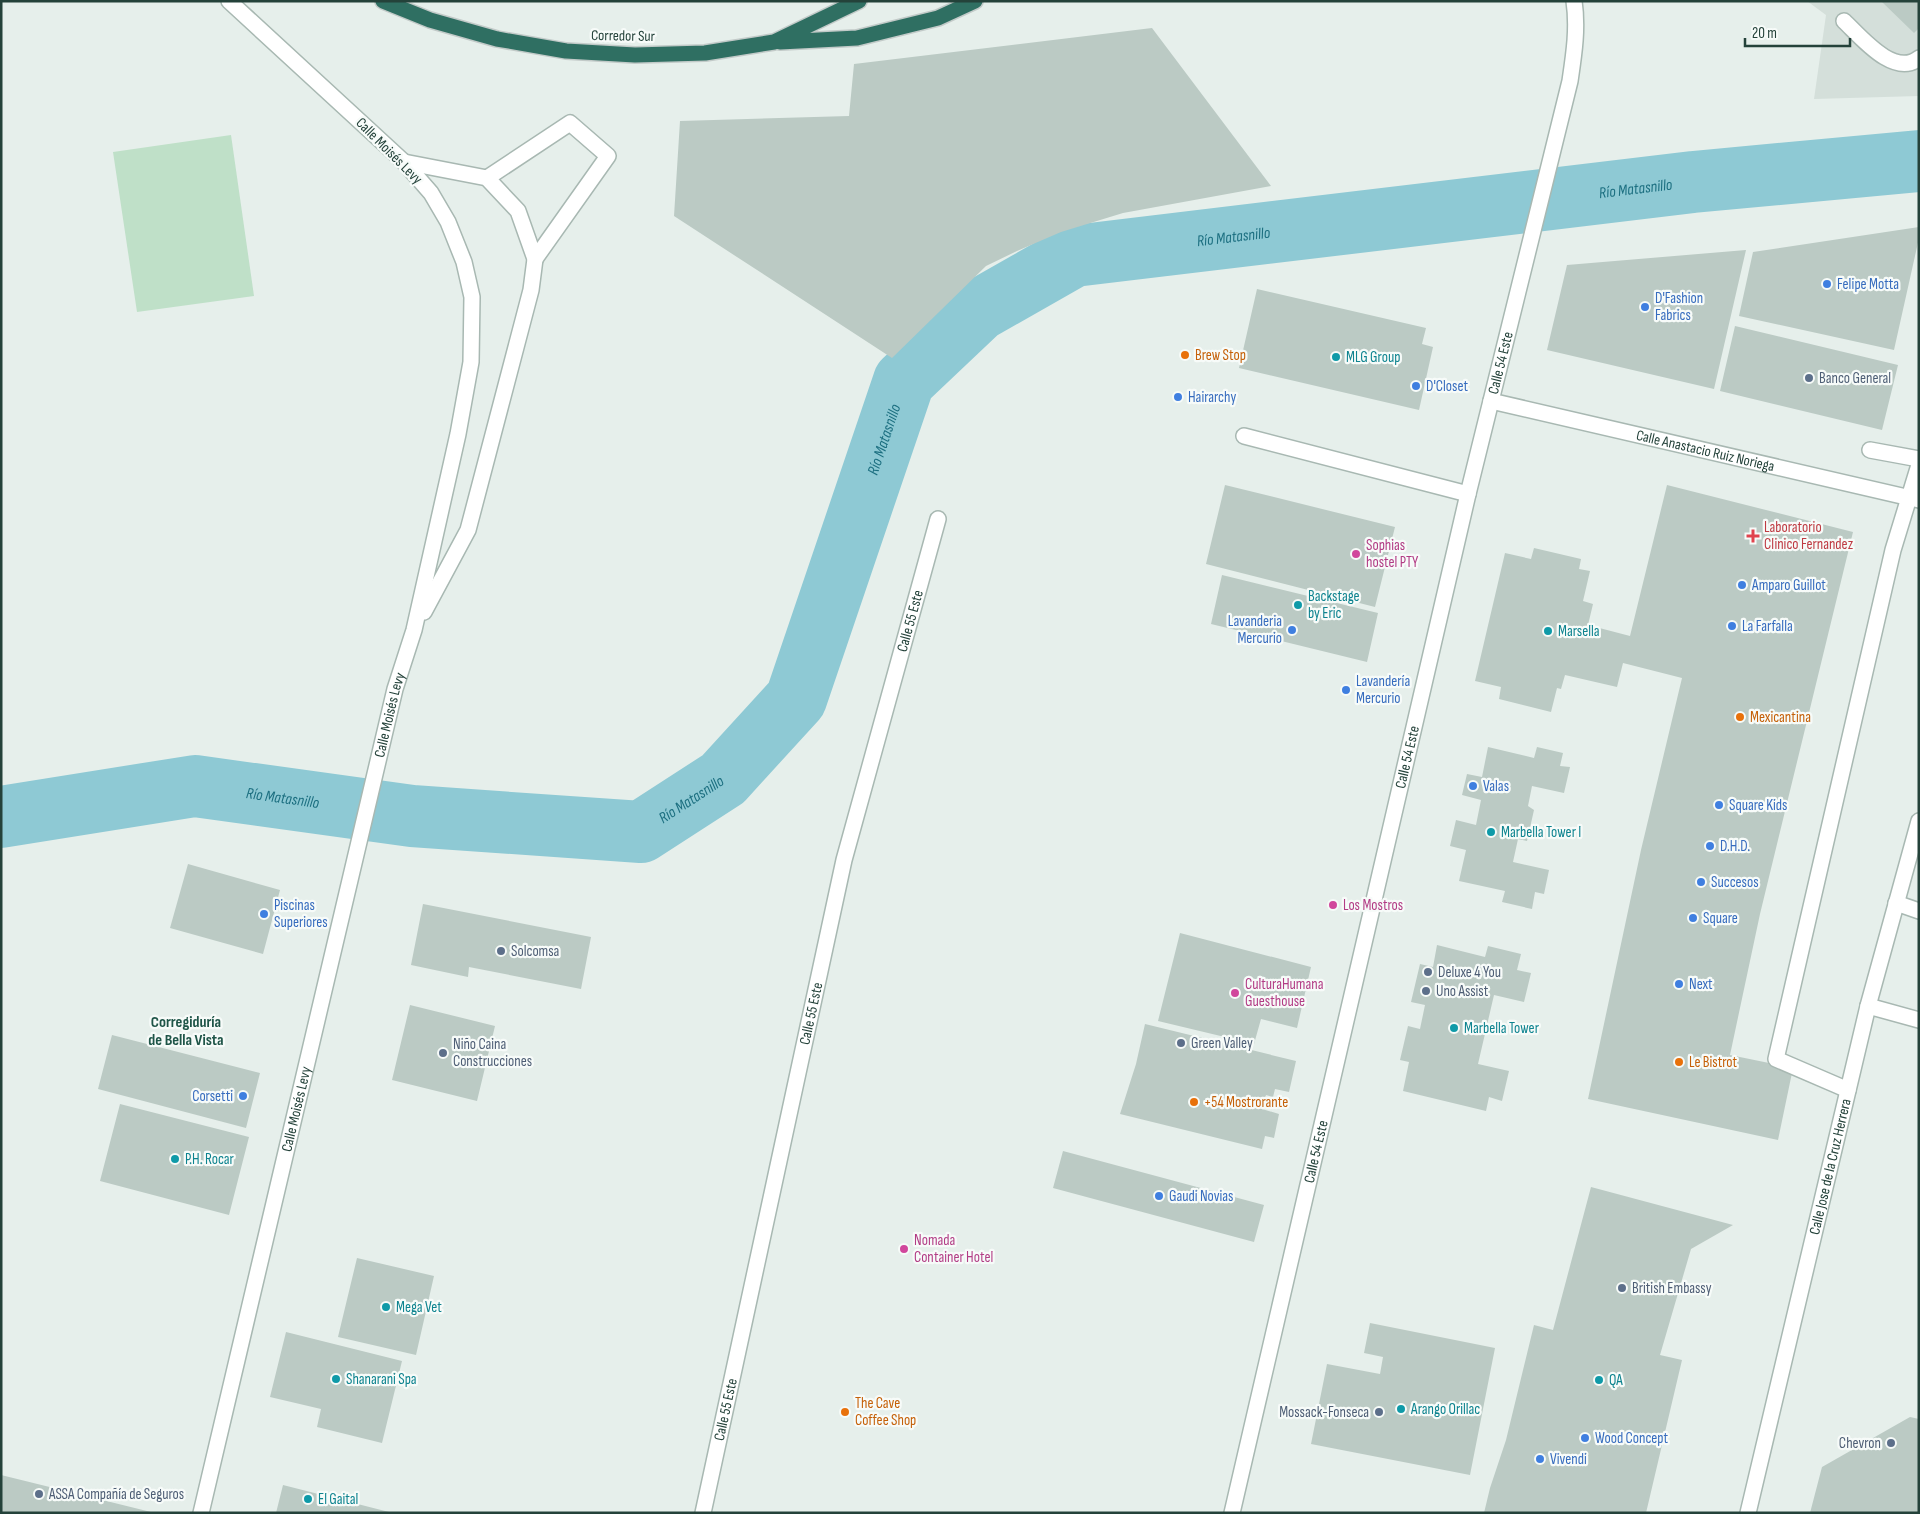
<svg xmlns="http://www.w3.org/2000/svg" width="1920" height="1514" viewBox="0 0 1920 1514" font-family="'Sofia Sans Condensed',sans-serif">
	<style>
		.built { fill: #d4dfda }
		.green { fill: #bfe0c8 }
		.lines { fill: none; stroke-linecap: round; stroke-linejoin: round }
		.river { stroke: #8ec9d4; stroke-width: 62 }
		.building { fill: #bbcac4 }
		.minor-casing { stroke: #a8b8b2; stroke-width: 18 }
		.highway-casing { stroke: #c2cac8; stroke-width: 18 }
		.minor { stroke: #fff; stroke-width: 15 }
		.highway { stroke: #2f6f62; stroke-width: 15 }
		.shop-dot { fill: #3f7fe0; stroke: #f7fbf9; stroke-width: 2 }
		.food-dot { fill: #e8710a; stroke: #f7fbf9; stroke-width: 2 }
		.culture-dot { fill: #0f9aa8; stroke: #f7fbf9; stroke-width: 2 }
		.service-dot { fill: #5c6f8a; stroke: #f7fbf9; stroke-width: 2 }
		.health-dot { fill: #e0444e; stroke: #f7fbf9; stroke-width: 2 }
		.hotel-dot { fill: #d1479c; stroke: #f7fbf9; stroke-width: 2 }
		.labels { text-anchor: middle; dominant-baseline: central; stroke-width: 4.5; stroke-linejoin: round; paint-order: stroke }
		.street-label { font-size: 15px; fill: #24423a; stroke: #f7fbf9 }
		.shop-label { font-size: 15px; fill: #366cbe; stroke: #f7fbf9; text-anchor: start }
		.food-label { font-size: 15px; fill: #c56008; stroke: #f7fbf9; text-anchor: start }
		.culture-label { font-size: 15px; fill: #0d838f; stroke: #f7fbf9; text-anchor: start }
		.service-label { font-size: 15px; fill: #4e5e75; stroke: #f7fbf9; text-anchor: start }
		.health-label { font-size: 15px; fill: #be3a42; stroke: #f7fbf9; text-anchor: start }
		.hotel-label { font-size: 15px; fill: #b23c85; stroke: #f7fbf9; text-anchor: start }
		.water-label { font-size: 16px; font-style: italic; fill: #1c6f80; stroke: #f7fbf9 }
		.neighbourhood-label { font-size: 16px; font-weight: bold; fill: #1f5548; stroke: #f7fbf9 }
	</style>
	<rect width="100%" height="100%" fill="#e6efeb"/>
	<path class="built" d="M1807 1H1919V96L1814 99 1826 15Z"/>
	<path class="green" d="M231 135 254 296 137 312 113 152Z"/>
	<g class="lines">
		<path class="river" id="s1" d="M1 817 195 786 412 816 641 832 723 779 796 699 904 381 979 310 1074 256 1693 182 1919 161"/>
	</g>
	<path class="building" d="M1881 1H1919V28L1914 33Z
		M1152 28 1271 186 1123 213 1061 232 1017 251 986 266 892 358 674 216 680 121 849 116 854 64Z
		M1919 227V238L1894 350 1739 316 1753 252Z
		M1746 250 1714 389 1547 350 1567 265Z
		M1257 289 1426 328 1422 344 1433 347 1419 410 1239 368Z
		M1735 326 1898 365 1882 430 1720 391Z
		M1225 485 1395 527 1375 607 1206 564Z
		M1667 485 1853 532 1760 914 1730 1055 1793 1068 1778 1140 1588 1099 1641 850 1682 678 1623 663 1617 687 1565 675 1561 689 1557 688 1551 712 1499 699 1501 687 1475 681 1505 553 1531 559 1534 548 1581 559 1579 569 1590 571 1583 601 1593 604 1588 625 1630 636Z
		M1222 575 1378 613 1367 662 1211 624Z
		M1488 747 1534 758 1537 747 1563 753 1560 766 1570 767 1564 793 1532 786 1528 806 1534 810 1527 841 1518 839 1513 862 1549 870 1544 894 1535 892 1532 909 1502 902 1505 891 1459 881 1466 850 1450 846 1456 820 1476 825 1481 800 1462 795 1467 774 1482 777Z
		M188 864 280 890 263 954 170 928Z
		M423 904 591 937 581 989 469 967 468 977 411 965Z
		M1180 933 1311 967 1297 1028 1261 1019 1254 1044 1158 1021Z
		M1437 945 1485 957 1488 946 1521 954 1517 970 1531 973 1524 1002 1494 995 1478 1064 1509 1071 1502 1101 1489 1097 1486 1111 1403 1091 1409 1062 1400 1060 1408 1026 1420 1029 1425 1005 1411 1002 1420 964 1433 967Z
		M410 1005 495 1026 477 1101 392 1080Z
		M1145 1024 1296 1061 1289 1092 1275 1089 1273 1097 1266 1095 1262 1109 1279 1114 1274 1138 1265 1136 1262 1149 1120 1114 1136 1064Z
		M112 1035 260 1073 246 1128 98 1089Z
		M120 1104 249 1137 229 1215 100 1181Z
		M1063 1151 1264 1205 1254 1242 1053 1188Z
		M1591 1187 1733 1225 1691 1249 1660 1355 1682 1360 1646 1513H1484L1490 1488 1506 1440 1534 1325 1553 1330Z
		M357 1258 434 1276 416 1355 338 1337Z
		M1370 1323 1495 1348 1470 1475 1311 1444 1327 1364 1380 1374 1383 1357 1364 1353Z
		M286 1332 402 1361 382 1443 317 1427 321 1409 270 1397Z
		M1910 1417 1919 1419V1513H1810L1822 1467Z
		M1 1475 151 1512V1513H1Z
		M283 1485 389 1512V1513H276Z"/>
	<g class="lines">
		<defs>
			<g id="minor">
				<path d="M1844 21C1861 37 1894 78 1919 58"/>
				<path d="M404 162 487 178 518 211 535 259 531 290 468 530 424 612"/>
				<path d="M487 178 570 123 608 156 535 259"/>
				<path id="s2" d="M1491 401 1919 500"/>
				<path d="M1244 436 1468 494"/>
				<path d="M1870 450 1919 459"/>
				<path d="M1896 903 1919 911"/>
				<path d="M1868 1006 1919 1020"/>
				<path d="M1848 1090 1776 1059 1893 550 1919 465"/>
				<path id="s3" d="M201 1513 395 689 414 630 458 434 471 362 472 297 464 262 448 222 431 193 404 162 229 1"/>
				<path id="s4" d="M703 1513 844 860 938 519"/>
				<path id="s5" d="M1232 1513 1468 494 1570 81C1574 54 1578 28 1574 1"/>
				<path id="s6" d="M1748 1513 1868 1006 1919 821"/>
			</g>
			<path id="highway" d="M383 1 430 20 497 39 566 51 635 55 705 53 774 42 859 1
				M780 42 857 38 938 18 975 1"/>
		</defs>
		<use href="#minor" class="minor-casing"/>
		<use href="#highway" class="highway-casing"/>
		<use href="#minor" class="minor"/>
		<use href="#highway" class="highway"/>
	</g>
	<g class="shop-dot">
		<circle cx="1827" cy="284" r="5"/>
		<circle cx="1645" cy="307" r="5"/>
		<circle cx="1416" cy="386" r="5"/>
		<circle cx="1178" cy="397" r="5"/>
		<circle cx="1742" cy="585" r="5"/>
		<circle cx="1732" cy="626" r="5"/>
		<circle cx="1292" cy="630" r="5"/>
		<circle cx="1346" cy="690" r="5"/>
		<circle cx="1473" cy="786" r="5"/>
		<circle cx="1719" cy="805" r="5"/>
		<circle cx="1710" cy="846" r="5"/>
		<circle cx="1701" cy="882" r="5"/>
		<circle cx="264" cy="914" r="5"/>
		<circle cx="1693" cy="918" r="5"/>
		<circle cx="1679" cy="984" r="5"/>
		<circle cx="243" cy="1096" r="5"/>
		<circle cx="1159" cy="1196" r="5"/>
		<circle cx="1585" cy="1438" r="5"/>
		<circle cx="1540" cy="1459" r="5"/>
	</g>
	<g class="food-dot">
		<circle cx="1185" cy="355" r="5"/>
		<circle cx="1740" cy="717" r="5"/>
		<circle cx="1679" cy="1062" r="5"/>
		<circle cx="1194" cy="1102" r="5"/>
		<circle cx="845" cy="1412" r="5"/>
	</g>
	<g class="culture-dot">
		<circle cx="1336" cy="357" r="5"/>
		<circle cx="1298" cy="605" r="5"/>
		<circle cx="1548" cy="631" r="5"/>
		<circle cx="1491" cy="832" r="5"/>
		<circle cx="1454" cy="1028" r="5"/>
		<circle cx="175" cy="1159" r="5"/>
		<circle cx="386" cy="1307" r="5"/>
		<circle cx="336" cy="1379" r="5"/>
		<circle cx="1599" cy="1380" r="5"/>
		<circle cx="1401" cy="1409" r="5"/>
		<circle cx="308" cy="1499" r="5"/>
	</g>
	<g class="service-dot">
		<circle cx="1809" cy="378" r="5"/>
		<circle cx="501" cy="951" r="5"/>
		<circle cx="1428" cy="972" r="5"/>
		<circle cx="1426" cy="991" r="5"/>
		<circle cx="1181" cy="1043" r="5"/>
		<circle cx="443" cy="1053" r="5"/>
		<circle cx="1622" cy="1288" r="5"/>
		<circle cx="1379" cy="1412" r="5"/>
		<circle cx="1891" cy="1443" r="5"/>
		<circle cx="39" cy="1494" r="5"/>
	</g>
	<path class="health-dot" d="M1750.5 528.5h5v5h5v5h-5v5h-5v-5h-5v-5h5z"/>
	<g class="hotel-dot">
		<circle cx="1356" cy="554" r="5"/>
		<circle cx="1333" cy="905" r="5"/>
		<circle cx="1235" cy="993" r="5"/>
		<circle cx="904" cy="1249" r="5"/>
	</g>
	<g class="labels">
		<g class="street-label">
			<text transform="translate(623 36) rotate(1)">Corredor Sur</text>
			<text transform="translate(389 151) rotate(45)">Calle Moisés Levy</text>
			<text stroke="none"><textPath href="#s5" startOffset="1181">Calle 54 Este</textPath></text>
			<text stroke="none"><textPath href="#s2" startOffset="220">Calle Anastacio Ruiz Noriega</textPath></text>
			<text stroke="none"><textPath href="#s4" startOffset="916">Calle 55 Este</textPath></text>
			<text stroke="none"><textPath href="#s3" startOffset="820">Calle Moisés Levy</textPath></text>
			<text stroke="none"><textPath href="#s5" startOffset="776">Calle 54 Este</textPath></text>
			<text stroke="none"><textPath href="#s4" startOffset="511">Calle 55 Este</textPath></text>
			<text stroke="none"><textPath href="#s3" startOffset="415">Calle Moisés Levy</textPath></text>
			<text stroke="none"><textPath href="#s5" startOffset="371">Calle 54 Este</textPath></text>
			<text stroke="none"><textPath href="#s6" startOffset="356">Calle Jose de la Cruz Herrera</textPath></text>
			<text stroke="none"><textPath href="#s4" startOffset="106">Calle 55 Este</textPath></text>
		</g>
		<g class="shop-label">
			<text x="1837" y="284">Felipe Motta</text>
			<text x="1655" y="298">D'Fashion<tspan x="1655" dy="17">Fabrics</tspan></text>
			<text x="1426" y="386">D'Closet</text>
			<text x="1188" y="397">Hairarchy</text>
			<text x="1752" y="585">Amparo Guillot</text>
			<text x="1282" y="621" text-anchor="end">Lavanderia<tspan x="1282" dy="17">Mercurio</tspan></text>
			<text x="1742" y="626">La Farfalla</text>
			<text x="1356" y="681">Lavandería<tspan x="1356" dy="17">Mercurio</tspan></text>
			<text x="1483" y="786">Valas</text>
			<text x="1729" y="805">Square Kids</text>
			<text x="1720" y="846">D.H.D.</text>
			<text x="1711" y="882">Succesos</text>
			<text x="274" y="905">Piscinas<tspan x="274" dy="17">Superiores</tspan></text>
			<text x="1703" y="918">Square</text>
			<text x="1689" y="984">Next</text>
			<text x="233" y="1096" text-anchor="end">Corsetti</text>
			<text x="1169" y="1196">Gaudi Novias</text>
			<text x="1595" y="1438">Wood Concept</text>
			<text x="1550" y="1459">Vivendi</text>
		</g>
		<g class="food-label">
			<text x="1195" y="355">Brew Stop</text>
			<text x="1750" y="717">Mexicantina</text>
			<text x="1689" y="1062">Le Bistrot</text>
			<text x="1204" y="1102">+54 Mostrorante</text>
			<text x="855" y="1403">The Cave<tspan x="855" dy="17">Coffee Shop</tspan></text>
		</g>
		<g class="culture-label">
			<text x="1346" y="357">MLG Group</text>
			<text x="1308" y="596">Backstage<tspan x="1308" dy="17">by Eric</tspan></text>
			<text x="1558" y="631">Marsella</text>
			<text x="1501" y="832">Marbella Tower I</text>
			<text x="1464" y="1028">Marbella Tower</text>
			<text x="185" y="1159">P.H. Rocar</text>
			<text x="396" y="1307">Mega Vet</text>
			<text x="346" y="1379">Shanarani Spa</text>
			<text x="1609" y="1380">QA</text>
			<text x="1411" y="1409">Arango Orillac</text>
			<text x="318" y="1499">El Gaital</text>
		</g>
		<g class="service-label">
			<text x="1819" y="378">Banco General</text>
			<text x="511" y="951">Solcomsa</text>
			<text x="1438" y="972">Deluxe 4 You</text>
			<text x="1436" y="991">Uno Assist</text>
			<text x="1191" y="1043">Green Valley</text>
			<text x="453" y="1044">Niño Caina<tspan x="453" dy="17">Construcciones</tspan></text>
			<text x="1632" y="1288">British Embassy</text>
			<text x="1369" y="1412" text-anchor="end">Mossack-Fonseca</text>
			<text x="1881" y="1443" text-anchor="end">Chevron</text>
			<text x="49" y="1494">ASSA Compañía de Seguros</text>
		</g>
		<g class="health-label">
			<text x="1764" y="527">Laboratorio<tspan x="1764" dy="17">Clinico Fernandez</tspan></text>
		</g>
		<g class="hotel-label">
			<text x="1366" y="545">Sophias<tspan x="1366" dy="17">hostel PTY</tspan></text>
			<text x="1343" y="905">Los Mostros</text>
			<text x="1245" y="984">CulturaHumana<tspan x="1245" dy="17">Guesthouse</tspan></text>
			<text x="914" y="1240">Nomada<tspan x="914" dy="17">Container Hotel</tspan></text>
		</g>
		<g class="water-label">
			<text stroke="none"><textPath href="#s1" startOffset="1965">Río Matasnillo</textPath></text>
			<text stroke="none"><textPath href="#s1" startOffset="1560">Río Matasnillo</textPath></text>
			<text stroke="none"><textPath href="#s1" startOffset="1125">Río Matasnillo</textPath></text>
			<text stroke="none"><textPath href="#s1" startOffset="285">Río Matasnillo</textPath></text>
			<text stroke="none"><textPath href="#s1" startOffset="705">Río Matasnillo</textPath></text>
		</g>
		<g class="neighbourhood-label">
			<text x="186" y="1022">Corregiduría<tspan x="186" dy="18">de Bella Vista</tspan></text>
		</g>
	</g>
	<rect width="1920" height="1514" fill="none" stroke="#24423a" stroke-width="5"/>
	<path d="M1745 38v8h105v-8" fill="none" stroke="#24423a" stroke-width="2.5"/>
	<text x="1752" y="38" font-size="15" fill="#24423a" stroke="#f7fbf9" stroke-width="4" paint-order="stroke">20 m</text>
</svg>
